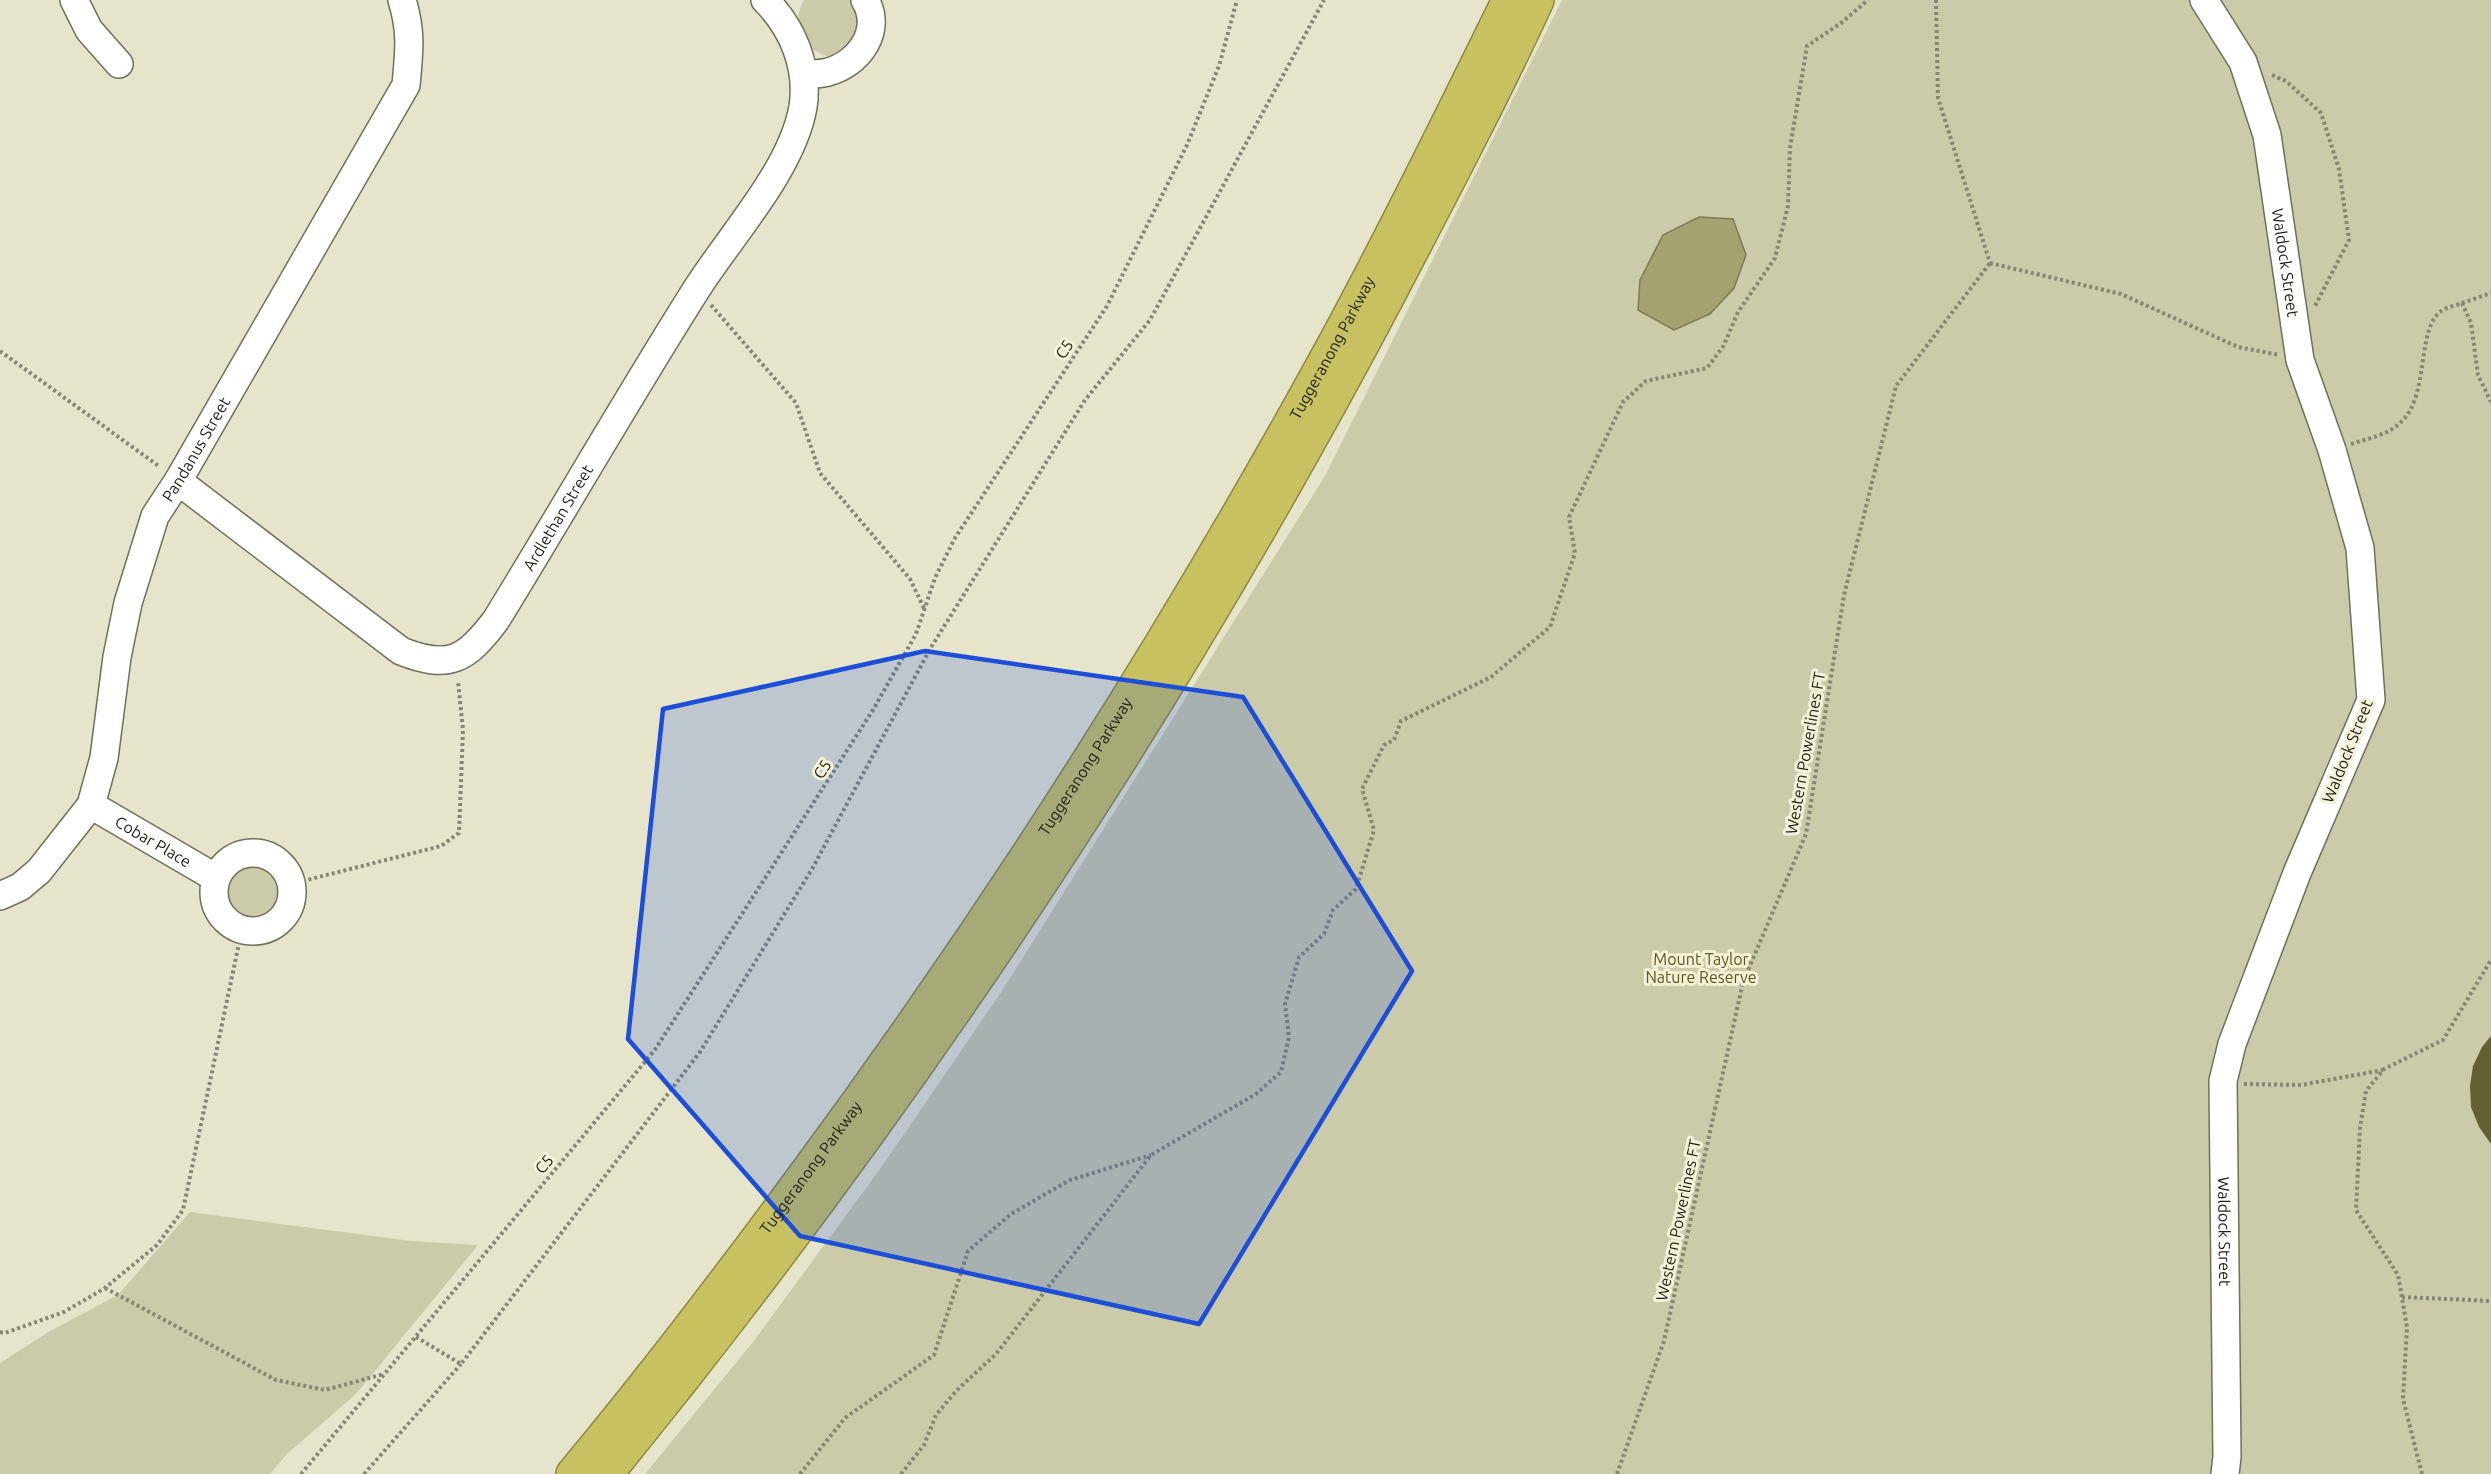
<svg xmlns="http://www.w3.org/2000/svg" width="2491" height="1474" viewBox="0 0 2491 1474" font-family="Ubuntu,sans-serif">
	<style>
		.green { fill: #cbcaa9 }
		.water { fill: #a4a26f; stroke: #7c7a54; stroke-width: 1.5 }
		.building { fill: #646131 }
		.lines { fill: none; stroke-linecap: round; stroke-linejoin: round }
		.minor-casing { stroke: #71705a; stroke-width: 30 }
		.highway-casing { stroke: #8c8845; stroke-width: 36 }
		.path { stroke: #868675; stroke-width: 4; stroke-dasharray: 3 3; stroke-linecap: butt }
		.minor { stroke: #fff; stroke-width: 27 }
		.highway { stroke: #c7c15f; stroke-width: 33 }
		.marked { fill: #1d4ed8; fill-opacity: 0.2; stroke: #1d4ed8; stroke-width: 4.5; stroke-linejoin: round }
		.labels { text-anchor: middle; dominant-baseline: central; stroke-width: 6; stroke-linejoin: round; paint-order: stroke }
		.street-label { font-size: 16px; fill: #1d1d14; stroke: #f3f2d9 }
		.park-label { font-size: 16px; fill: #5b571c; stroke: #f3f2d9 }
	</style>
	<rect width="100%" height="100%" fill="#e6e5cc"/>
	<path class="green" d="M804 0H860L866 33 834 57C805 54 789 25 804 0Z
		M1562 0H2491V1474H645L753 1342 880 1169 1000 994 1325 476Z
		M222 891a31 31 0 1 1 62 0a31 31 0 1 1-62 0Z
		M190 1212 411 1241 478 1245 356 1394 287 1454 270 1474H0V1363L50 1331 118 1295Z"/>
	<path class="water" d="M1699 217 1733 219 1746 255 1734 288 1710 314 1674 330 1638 310 1640 280 1663 235Z"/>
	<path class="building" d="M2491 1036V1144L2479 1127 2471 1107 2470 1086 2473 1066 2482 1047Z"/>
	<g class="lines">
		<defs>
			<g id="minor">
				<path d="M74 0 89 30 119 64"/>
				<path id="s1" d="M2204 0 2243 62 2267 135 2300 360 2332 450 2360 548 2371 700 2297 873 2232 1044 2223 1081 2227 1457 2225 1474"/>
				<path d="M805 75C812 74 821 74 828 72 859 64 883 30 865 0"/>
				<path id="s2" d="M178 481 401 651C449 670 466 660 496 620 563 511 627 399 696 290 730 236 792 170 803 107 809 67 793 28 765 0"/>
				<path id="s3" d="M91 805 216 878"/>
				<circle cx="253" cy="892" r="39"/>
				<path id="s4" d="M0 896 20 887 39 871 91 805 104 758 117 657 128 603 155 516 178 481 406 85C409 53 412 32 402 0"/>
			</g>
			<g id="highway">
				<path id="s5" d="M573 1474C654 1377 730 1277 805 1175 1000 911 1176 634 1334 345 1395 232 1452 116 1509 0"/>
				<path d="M606 1474C906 1106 1170 710 1391 290 1441 194 1492 98 1537 0"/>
			</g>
		</defs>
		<use href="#minor" class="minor-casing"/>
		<use href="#highway" class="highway-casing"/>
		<path class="path" d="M1936 0 1938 98 1990 263
			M2272 75 2286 81 2321 113 2339 169 2349 240 2315 306
			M1990 263 2121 294 2238 347 2279 355
			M2462 303 2491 293
			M711 305 796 403 820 473 910 579 924 608
			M0 351 160 467
			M2351 444C2369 438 2389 435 2402 421 2429 395 2417 330 2440 312 2445 307 2456 306 2462 303L2471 323 2478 375 2491 402
			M291 884 441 846 459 833 463 730 458 681
			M2244 1084 2301 1085 2383 1070
			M105 1288 276 1380 325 1390 384 1374
			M2402 1297 2491 1301
			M0 1332 5 1333 64 1312 105 1288 157 1245 183 1210 242 929
			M416 1337 461 1364 700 1052 812 869 930 649 1085 400 1150 320 1324 0
			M301 1474 654 1051 873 710 916 634 935 578 955 538 1107 306 1187 145 1219 66 1237 0
			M364 1474 461 1364
			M800 1474 845 1418 934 1355 968 1251 1011 1214 1070 1180 1151 1155
			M901 1474 924 1445 936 1415 957 1390 996 1354 1151 1155 1256 1094 1281 1072 1289 1037 1285 1004 1299 957 1324 934 1333 910 1356 889 1374 830 1362 789 1384 745 1394 740 1401 721 1491 677 1550 627 1575 553 1569 517 1623 402 1646 381 1707 368 1723 347 1738 312 1775 258 1788 206 1790 148 1807 46 1841 23 1868 0
			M1617 1474 1664 1341 1743 982 1806 834 1844 595 1896 386 1990 263
			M2422 1474 2403 1399 2407 1327 2398 1275 2356 1210 2360 1128 2366 1091 2384 1069 2443 1040 2491 960"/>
		<use href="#minor" class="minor"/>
		<use href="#highway" class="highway"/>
	</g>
	<path class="marked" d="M925 651 1243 697 1412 971 1199 1324 800 1236 628 1039 663 709Z"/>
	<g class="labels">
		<g class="street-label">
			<text stroke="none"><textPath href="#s1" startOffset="279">Waldock Street</textPath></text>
			<text stroke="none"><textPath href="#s5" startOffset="1360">Tuggeranong Parkway</textPath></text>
			<text transform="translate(1064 349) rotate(-57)">C5</text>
			<text stroke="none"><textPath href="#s4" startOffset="506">Pandanus Street</textPath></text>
			<text stroke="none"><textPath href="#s2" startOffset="512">Ardlethan Street</textPath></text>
			<text transform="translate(2347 751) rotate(-68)">Waldock Street</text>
			<text transform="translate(1805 753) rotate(-80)">Western Powerlines FT</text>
			<text stroke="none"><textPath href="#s5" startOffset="874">Tuggeranong Parkway</textPath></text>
			<text transform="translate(822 769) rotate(-57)">C5</text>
			<text stroke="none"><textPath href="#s3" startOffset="72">Cobar Place</textPath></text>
			<text transform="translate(544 1164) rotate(-50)">C5</text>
			<text stroke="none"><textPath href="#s5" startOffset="388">Tuggeranong Parkway</textPath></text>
			<text transform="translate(1678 1220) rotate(-78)">Western Powerlines FT</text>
			<text stroke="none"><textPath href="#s1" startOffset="1287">Waldock Street</textPath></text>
		</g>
		<g class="park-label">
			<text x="1701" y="959">Mount Taylor<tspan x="1701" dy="18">Nature Reserve</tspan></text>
		</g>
	</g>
</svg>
